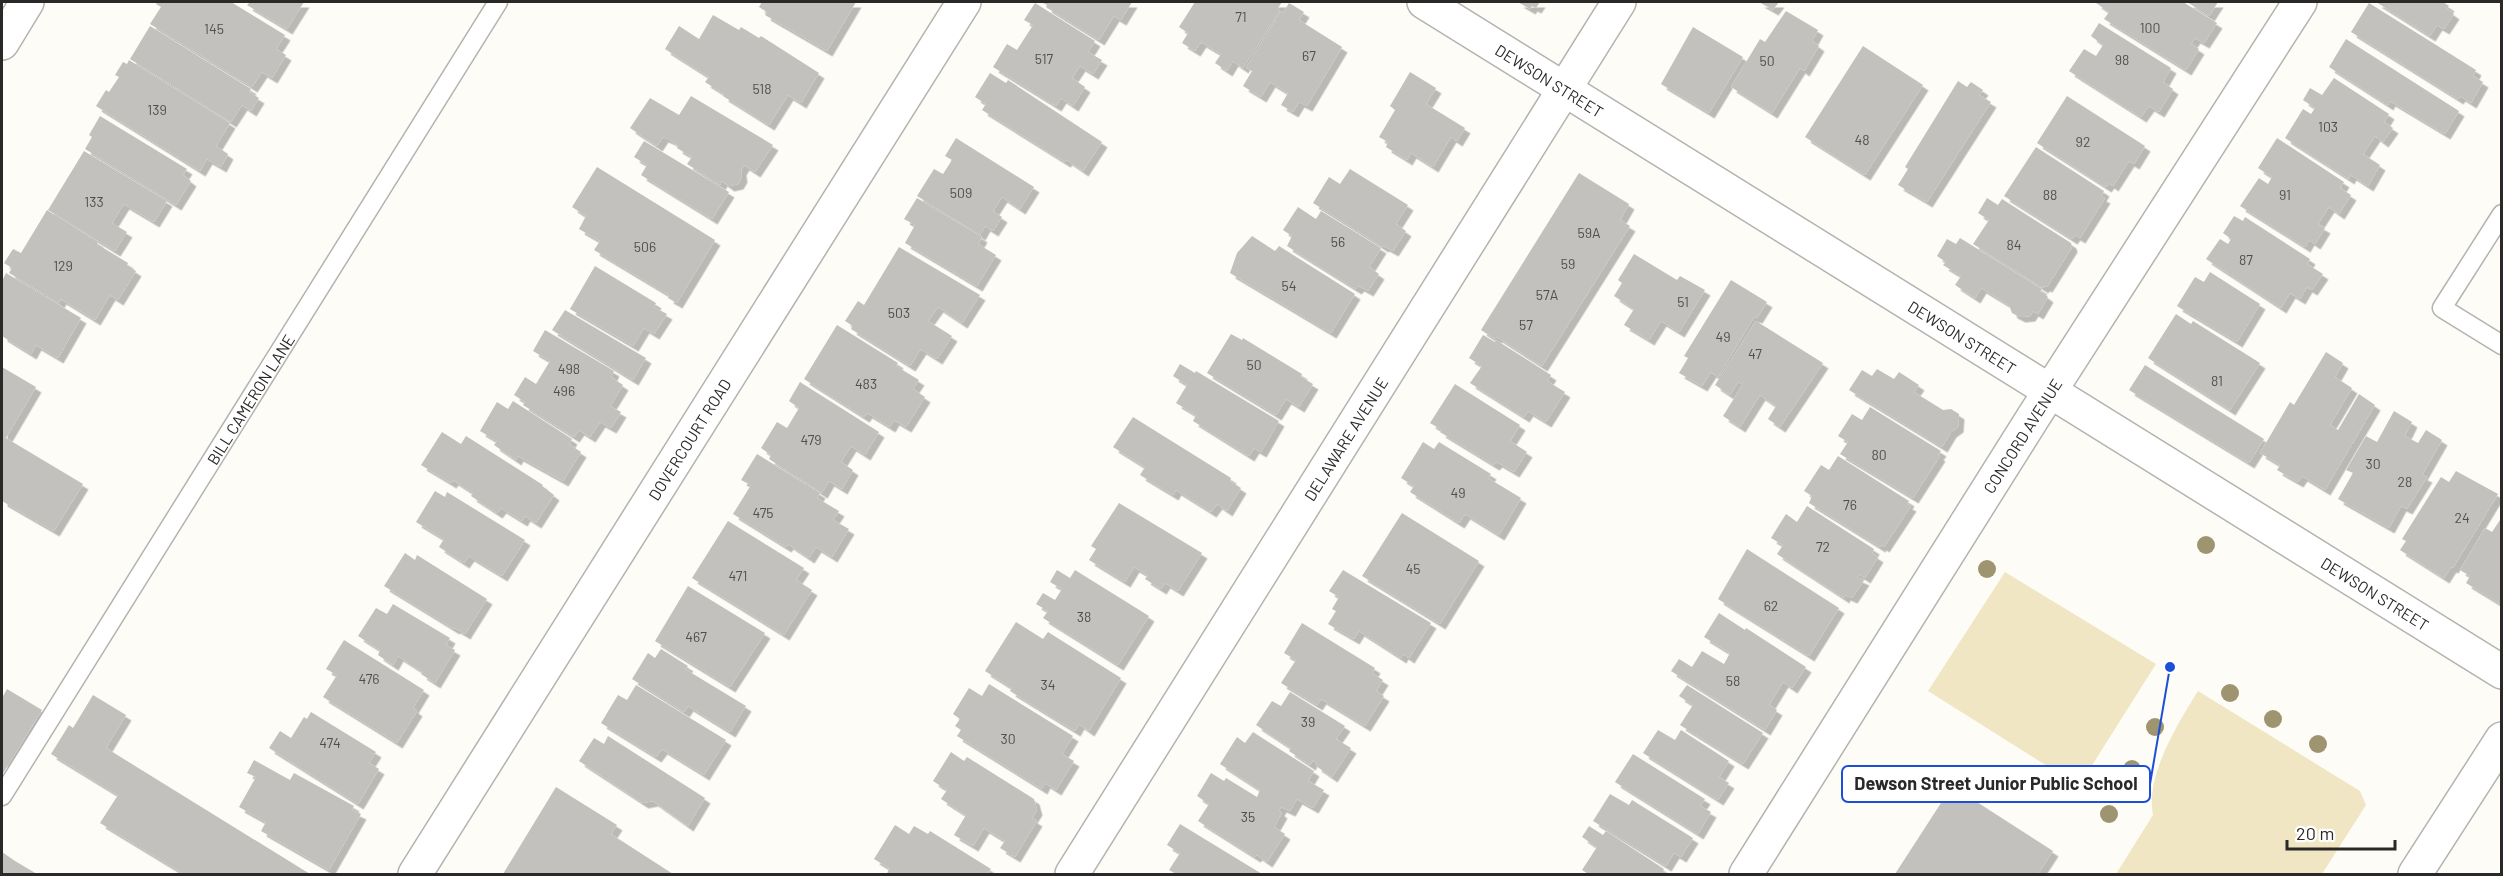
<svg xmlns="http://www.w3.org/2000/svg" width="2503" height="876" viewBox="0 0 2503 876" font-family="Barlow,sans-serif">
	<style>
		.green { fill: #f1e6c3 }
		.building { fill: #c2c1bd; filter: url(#shadow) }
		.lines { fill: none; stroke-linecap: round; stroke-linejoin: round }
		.lane-casing { stroke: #b4b3af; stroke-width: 21 }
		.street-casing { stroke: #b4b3af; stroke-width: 36 }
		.secondary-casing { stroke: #b4b3af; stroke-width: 36 }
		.lane { stroke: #fff; stroke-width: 18 }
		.street { stroke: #fff; stroke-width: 33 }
		.secondary { stroke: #fff; stroke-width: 33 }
		.tree { fill: #9e9570 }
		.labels { text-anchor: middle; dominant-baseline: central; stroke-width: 6; stroke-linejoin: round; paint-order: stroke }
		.number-label { font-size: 14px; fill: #504f4c }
		.street-label { font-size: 16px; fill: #2a2927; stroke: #fff }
		.leader { fill: none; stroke: #1d4ed8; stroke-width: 2 }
		.callout-dot { fill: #1d4ed8; stroke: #fff; stroke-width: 2 }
		.callout { fill: #fff; stroke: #1d4ed8; stroke-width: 2 }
		.callout-label { font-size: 18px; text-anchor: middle; font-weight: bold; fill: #2a2927 }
	</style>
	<defs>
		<filter id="shadow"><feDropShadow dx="5.5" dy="5.5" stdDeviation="0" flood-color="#0004"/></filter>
	</defs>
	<rect width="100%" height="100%" fill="#fdfcf7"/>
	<path class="green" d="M2005 572 2156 664 2079 786 1928 691Z
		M2198 691 2360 791 2366 805 2322 874H2116L2153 815C2145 776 2178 723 2198 691Z"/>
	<path class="building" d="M157 2H231L285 35 276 49 286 55 272 78 262 72 252 87 150 24 161 7 156 4Z
		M250 2H304L287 29 247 5Z
		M762 2H856L827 51 765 15 767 12 759 7Z
		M1041 2H1132L1121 20 1114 16 1099 40 1046 7 1047 5Z
		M1195 2H1282L1278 8 1280 10 1243 68 1233 61 1227 71 1215 63 1221 54 1201 42 1195 51 1182 43 1188 33 1179 27Z
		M1518 2H1540L1536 8 1532 6 1530 9Z
		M1759 2H1779L1773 10Z
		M2097 2H2183L2217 23 2204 43 2195 38 2191 44 2199 49 2186 70 2104 19 2109 12 2096 3Z
		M2187 2H2218L2209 16Z
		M2376 2H2443L2449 6 2447 9 2454 14 2444 29 2437 25 2430 36Z
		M1035 3 1095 41 1088 52 1102 60 1093 74 1080 66 1072 78 1085 87 1073 106 1061 98 1056 106 993 67 1007 44 1017 50 1033 25 1024 20Z
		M1289 3 1304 12 1299 20 1342 47 1307 106 1299 102 1293 112 1281 105 1288 93 1270 82 1261 97 1243 86 1252 71 1246 68 1281 11 1283 13Z
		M2369 3 2476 70 2473 76 2483 82 2471 103 2460 96 2458 99 2351 32Z
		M1786 11 1818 30 1812 41 1819 46 1804 71 1800 68 1772 113 1731 87 1760 39 1765 42Z
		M713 15 739 30 741 27 759 38 761 36 819 73 801 103 788 95 769 125 723 96 724 94 705 82 709 77 665 49 679 26 699 39Z
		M2099 23 2171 68 2163 82 2173 89 2159 112 2149 106 2141 117 2069 71 2084 49 2096 56 2103 45 2091 36Z
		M150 26 251 89 249 92 259 98 251 111 242 105 231 122 130 59Z
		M1693 27 1743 57 1709 113 1661 84Z
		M2346 39 2459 111 2445 134 2390 101 2388 105 2329 67Z
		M1863 46 1923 85 1865 175 1805 137Z
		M129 60 230 123 216 146 228 154 221 167 207 159 200 171 96 106 106 90 109 92 119 77 115 75 123 62 127 64Z
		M1410 72 1436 88 1426 104 1465 128 1457 141 1451 137 1433 167 1411 153 1407 160 1386 147 1388 142 1379 137 1395 110 1390 106Z
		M990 73 1006 83 1008 80 1102 142 1083 171 1067 160 1065 162 982 110 986 104 975 97Z
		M2334 78 2389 114 2384 122 2393 128 2383 142 2375 136 2363 154 2380 165 2368 186 2351 175 2349 179 2285 138 2303 109 2311 114 2315 108 2303 100 2310 88 2322 95Z
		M1958 81 1967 87 1971 82 1983 90 1979 95 1991 102 1927 202 1898 185 1908 169 1905 167Z
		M691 96 773 145 755 172 744 165 741 170 742 177 738 184 729 186 722 181 720 185 687 164 692 157 677 148 678 146 670 140 663 137 657 146 630 128 650 98 679 115Z
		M2067 96 2145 146 2134 164 2129 161 2113 186 2109 183 2106 187 2037 143Z
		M100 116 187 169 183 175 191 181 176 205 85 149 92 137 89 135Z
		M956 138 1034 187 1020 209 1002 197 993 211 1002 217 993 231 985 226 980 235 917 196 934 169 943 174 952 160 945 156Z
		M2277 138 2344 182 2340 188 2351 195 2339 214 2329 207 2318 224 2325 228 2315 244 2309 240 2305 247 2240 206 2259 178 2268 184 2272 177 2258 168Z
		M644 141 729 192 712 219 641 175 647 165 634 157Z
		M2036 147 2104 191 2101 196 2105 198 2080 238 2075 235 2072 239 2004 196Z
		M84 151 167 201 154 222 124 204 112 223 127 232 115 251 48 210Z
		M597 167 715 240 677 303 668 298 669 295 594 250 600 241 579 229 586 216 572 207Z
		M1350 169 1408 205 1396 224 1406 231 1393 251 1384 246 1383 247 1313 203 1329 177 1340 184Z
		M1579 173 1629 204 1620 220 1630 226 1542 366 1497 337 1495 339 1481 330Z
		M917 198 982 237 978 244 996 255 977 286 905 243 915 225 904 219Z
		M1987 198 1998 205 2002 199 2071 243 2072 247 2047 287 2044 286 2043 288 1973 244 1989 220 1978 213Z
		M1298 207 1316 219 1321 211 1381 248 1369 267 1379 274 1368 291 1359 286 1356 289 1287 246 1292 236 1283 230Z
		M47 210 98 242 97 244 128 263 127 265 136 271 118 300 110 295 95 320 61 299 59 303 9 273 12 268 4 263 13 249 21 253Z
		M2234 216 2243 221 2245 217 2310 259 2307 264 2323 274 2312 290 2307 287 2300 299 2290 293 2281 308 2206 259 2220 239 2228 244 2231 239 2223 233Z
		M1252 236 1275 251 1279 246 1355 294 1331 333 1230 273 1237 253Z
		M1960 238 2042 289 2040 291 2048 297 2038 314 2033 311 2030 316 2020 317 2012 313 2009 305 1981 288 1975 298 1955 285 1961 276 1943 265 1946 262 1937 256 1947 239 1956 244Z
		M899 247 980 295 962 323 938 307 928 321 952 336 937 359 921 349 910 366 851 329 853 326 845 321 858 301 864 305Z
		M1634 254 1677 280 1680 276 1705 290 1679 332 1661 321 1649 340 1624 325 1634 309 1614 296 1622 283 1618 280Z
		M595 266 656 303 654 307 667 314 654 334 644 328 633 346 570 309Z
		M2210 272 2260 304 2237 342 2177 306 2195 277 2204 282Z
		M6 273 81 318 58 358 36 345 31 354 2 336V281Z
		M1731 280 1767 302 1757 318 1754 317 1718 377 1711 372 1702 386 1679 373 1688 358 1684 356Z
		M565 310 646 358 633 380 552 330Z
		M2176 314 2191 324 2193 321 2260 363 2230 410 2148 358Z
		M1756 321 1823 363 1780 427 1768 419 1776 406 1760 395 1740 427 1723 416 1743 384 1738 382 1730 395 1715 385Z
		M837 325 898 363 896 366 919 380 913 389 925 397 906 427 894 420 890 427 867 413 864 417 804 379Z
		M545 330 614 371 611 377 623 385 610 406 621 412 611 428 600 422 590 437 579 430 574 437 523 405 525 402 514 395 525 377 536 384 550 361 533 351Z
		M1231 334 1242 340 1243 338 1302 374 1301 377 1313 384 1299 407 1286 399 1276 415 1207 373Z
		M1483 335 1495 342 1496 340 1551 375 1547 381 1565 392 1546 422 1528 411 1524 417 1470 383 1482 366 1469 358Z
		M2326 352 2343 363 2335 377 2352 388 2330 425 2338 430 2359 394 2375 405 2325 490 2302 476 2298 482 2277 470 2280 465 2260 453 2290 402 2294 405Z
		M1180 364 1195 373 1196 371 1279 421 1261 452 1254 448 1249 456 1193 421 1196 415 1176 403 1187 385 1173 376Z
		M2145 365 2264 439 2249 463 2129 390Z
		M2 367 36 387 6 438 83 484 54 531 2 501Z
		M1877 369 1894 379 1899 372 1919 385 1914 392 1943 410 1951 409 1959 414 1958 427 1951 432 1942 447 1849 390 1862 370 1872 376Z
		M800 382 879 432 865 455 851 446 841 462 853 470 842 489 829 481 822 493 769 459 771 455 761 448 777 422 787 428 799 408 789 401Z
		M1455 384 1520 425 1510 441 1527 452 1514 472 1497 462 1494 465 1440 432 1442 430 1430 423Z
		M513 401 572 439 569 444 581 452 563 481 518 456 516 460 494 445 497 441 480 431 497 402 508 409Z
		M1870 407 1941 451 1938 455 1940 456 1913 498 1840 454 1848 442 1838 436 1852 414 1862 420Z
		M2394 411 2412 422 2405 436 2418 443 2426 430 2442 440 2422 475 2427 477 2407 509 2401 506 2389 528 2338 499 2353 473 2346 470 2366 436 2377 442Z
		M1133 417 1231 478 1230 481 1241 488 1227 511 1217 504 1211 512 1176 490 1173 495 1140 475 1145 467 1113 447Z
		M442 432 461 444 466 436 543 485 542 486 554 495 536 523 525 516 522 521 501 508 497 513 471 496 473 493 453 480 451 483 421 465Z
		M1423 442 1434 449 1439 442 1491 474 1488 478 1521 498 1499 535 1465 514 1459 523 1410 492 1414 486 1401 478Z
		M757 454 820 493 817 498 839 511 833 520 849 529 832 557 816 547 809 558 788 544 786 547 733 514 751 485 741 480Z
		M1838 456 1909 501 1907 504 1911 506 1884 547 1881 545 1880 547 1809 503 1812 496 1804 491 1821 465 1829 470Z
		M2456 471 2498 494 2453 568 2451 567 2444 578 2400 550 2406 541 2402 539 2441 477 2449 482Z
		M435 491 445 497 447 492 525 540 502 576 469 556 464 563 439 547 444 539 416 522Z
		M1119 503 1202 553 1178 591 1165 583 1161 589 1145 579 1148 575 1134 567 1125 582 1089 560 1096 549 1091 546Z
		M1807 506 1874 549 1872 553 1878 557 1865 578 1859 574 1857 577 1864 580 1852 598 1845 595 1844 598 1777 554 1783 545 1771 538 1786 514 1797 522Z
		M1402 513 1479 561 1440 624 1362 576Z
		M2502 517V605L2466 583 2470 576 2460 570 2485 528 2492 532Z
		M728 521 804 568 796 580 812 590 784 635 692 578Z
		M1747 549 1839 608 1809 656 1718 599Z
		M405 553 415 560 417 555 487 599 465 634 455 628 454 629 384 586Z
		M1057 570 1070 578 1075 570 1149 616 1118 665 1043 618 1048 611 1036 604 1043 593 1055 600 1062 589 1050 582Z
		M1343 570 1431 623 1409 658 1403 654 1401 658 1359 631 1354 639 1328 624 1336 611 1332 609 1339 597 1329 591Z
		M688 586 765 633 730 687 655 641Z
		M393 604 450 638 446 645 455 650 435 683 421 674 423 672 398 656 393 665 378 655 380 650 358 636 376 608 387 614Z
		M1719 613 1745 630 1746 628 1806 667 1792 688 1783 682 1769 705 1777 710 1765 730 1671 671 1679 659 1692 667 1702 651 1724 664 1730 653 1704 637Z
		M1016 622 1043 639 1048 632 1121 678 1089 731 1079 724 1075 731 1010 691 1012 688 985 671Z
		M1302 623 1375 668 1372 673 1383 680 1376 691 1384 696 1365 726 1321 699 1317 705 1281 683 1296 660 1284 653Z
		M344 640 424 690 413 708 417 711 397 743 323 697 337 675 326 669Z
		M661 649 688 666 685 669 746 706 730 732 688 706 684 712 632 679 648 653 655 658Z
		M989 684 1073 736 1062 754 1074 761 1056 790 1045 783 1042 789 957 736 961 730 955 726 960 719 953 714 969 688 982 696Z
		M636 685 726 740 704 775 662 749 656 757 601 723 618 695 627 700Z
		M1687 685 1763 733 1743 764 1680 725 1693 705 1679 696Z
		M7 689 42 710 2 775V698Z
		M1290 692 1345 726 1336 739 1351 748 1332 777 1316 766 1317 764 1313 760 1310 765 1289 751 1291 748 1256 725 1272 701 1281 706Z
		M93 695 126 715 106 748 310 874H184L100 823 118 795 51 754 69 725 73 728Z
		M311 712 376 752 369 763 379 769 358 804 269 748 280 731 291 738 304 717 307 719Z
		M1658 730 1675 740 1681 730 1729 761 1719 777 1729 783 1718 800 1643 753Z
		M1253 732 1314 771 1308 781 1324 790 1313 808 1297 799 1290 811 1281 807 1279 811 1282 813 1274 827 1285 834 1267 862 1257 855 1255 857 1198 821 1209 804 1197 796 1211 773 1224 781 1226 778 1257 797 1260 790 1220 764 1237 737 1245 743Z
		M608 736 705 798 688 826 653 801 643 803 579 761 594 738 604 744Z
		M951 752 964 761 967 757 1034 799 1037 810 1032 818 1037 821 1015 857 1000 848 1005 841 984 828 973 846 954 835 966 815 941 799 947 790 933 781Z
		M1633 754 1705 799 1700 806 1711 812 1698 834 1615 782Z
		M254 760 290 780 294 773 354 806 352 810 361 814 329 870 261 831 266 822 239 807 256 777 247 773Z
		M1952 786 2053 851 2038 874H1895Z
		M556 787 617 825 611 834 673 874H503Z
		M1610 794 1629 805 1632 800 1693 838 1681 857 1674 853 1666 866 1593 821Z
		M1180 824 1262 874H1176L1169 870 1180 853 1167 845Z
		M895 825 909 834 914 826 928 834 930 831 991 869 987 874H887L889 868 874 859Z
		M1589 826 1603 835 1606 831 1664 869 1663 871 1668 874H1588L1582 870 1597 847 1582 837Z
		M2 852 15 861 37 874H2Z"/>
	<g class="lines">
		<defs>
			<g id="lane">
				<path d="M2502 214 2442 308 2502 345"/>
				<path id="s1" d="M2 796 498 2"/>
			</g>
			<g id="street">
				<path id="s2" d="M1424 2 2502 672"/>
				<path d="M2 43 27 2"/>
				<path id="s3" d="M1072 874 1619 2"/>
				<path id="s4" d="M1746 874 2034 416 2300 2"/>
			</g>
			<g id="secondary">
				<path id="s5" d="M415 874 964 2"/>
				<path d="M2415 874 2502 739"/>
			</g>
		</defs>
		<use href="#lane" class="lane-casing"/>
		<use href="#street" class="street-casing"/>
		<use href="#secondary" class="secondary-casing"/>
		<use href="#lane" class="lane"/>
		<use href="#street" class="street"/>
		<use href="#secondary" class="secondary"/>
	</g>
	<g class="tree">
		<circle cx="2206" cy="545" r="9"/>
		<circle cx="1987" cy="569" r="9"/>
		<circle cx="2230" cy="693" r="9"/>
		<circle cx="2273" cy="719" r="9"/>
		<circle cx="2155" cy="727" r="9"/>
		<circle cx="2318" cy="744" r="9"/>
		<circle cx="2132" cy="769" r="9"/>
		<circle cx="2109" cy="814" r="9"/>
	</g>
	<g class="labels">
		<g class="number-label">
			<text x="1241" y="16">71</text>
			<text x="2150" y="27">100</text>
			<text x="214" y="28">145</text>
			<text x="1309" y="55">67</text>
			<text x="1044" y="58">517</text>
			<text x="2122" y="59">98</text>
			<text x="1767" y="60">50</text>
			<text x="762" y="88">518</text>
			<text x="157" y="109">139</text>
			<text x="2328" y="126">103</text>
			<text x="1862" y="139">48</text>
			<text x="2083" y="141">92</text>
			<text x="961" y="192">509</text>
			<text x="2050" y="194">88</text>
			<text x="2285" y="194">91</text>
			<text x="94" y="201">133</text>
			<text x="1589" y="232">59A</text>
			<text x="1338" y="241">56</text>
			<text x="2014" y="244">84</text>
			<text x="645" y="246">506</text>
			<text x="2246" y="259">87</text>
			<text x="1568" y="263">59</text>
			<text x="63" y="265">129</text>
			<text x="1289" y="285">54</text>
			<text x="1547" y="294">57A</text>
			<text x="1683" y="301">51</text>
			<text x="899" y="312">503</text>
			<text x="1526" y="324">57</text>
			<text x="1723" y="336">49</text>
			<text x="1755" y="353">47</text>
			<text x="1254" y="364">50</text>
			<text x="569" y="368">498</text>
			<text x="2217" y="380">81</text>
			<text x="866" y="383">483</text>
			<text x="564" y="390">496</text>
			<text x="811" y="439">479</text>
			<text x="1879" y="454">80</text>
			<text x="2373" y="463">30</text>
			<text x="2405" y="481">28</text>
			<text x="1458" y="492">49</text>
			<text x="1850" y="504">76</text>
			<text x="763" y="512">475</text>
			<text x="2462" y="517">24</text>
			<text x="1823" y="546">72</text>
			<text x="1413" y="568">45</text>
			<text x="738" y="575">471</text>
			<text x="1771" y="605">62</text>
			<text x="1084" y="616">38</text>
			<text x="696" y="636">467</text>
			<text x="369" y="678">476</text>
			<text x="1733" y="680">58</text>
			<text x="1048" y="684">34</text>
			<text x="1308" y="721">39</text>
			<text x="1008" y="738">30</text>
			<text x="330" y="742">474</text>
			<text x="1248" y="816">35</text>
		</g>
		<g class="street-label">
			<text stroke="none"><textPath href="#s2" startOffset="148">DEWSON STREET</textPath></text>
			<text stroke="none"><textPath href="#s2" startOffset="634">DEWSON STREET</textPath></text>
			<text stroke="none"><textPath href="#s1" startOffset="468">BILL CAMERON LANE</textPath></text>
			<text stroke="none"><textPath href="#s4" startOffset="518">CONCORD AVENUE</textPath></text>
			<text stroke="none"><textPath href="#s5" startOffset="514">DOVERCOURT ROAD</textPath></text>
			<text stroke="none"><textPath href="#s3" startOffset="514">DELAWARE AVENUE</textPath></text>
			<text stroke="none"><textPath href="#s2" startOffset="1120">DEWSON STREET</textPath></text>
		</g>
	</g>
	<path class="leader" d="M2170 667L2150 784"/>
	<circle class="callout-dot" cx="2170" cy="667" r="6"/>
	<rect class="callout" x="1842" y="766" width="308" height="36" rx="6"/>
	<g class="callout-label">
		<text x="1996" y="790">Dewson Street Junior Public School</text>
	</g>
	<rect width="2503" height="876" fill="none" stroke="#2a2927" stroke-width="6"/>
	<path d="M2287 840v9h108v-9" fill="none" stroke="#2a2927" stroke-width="3"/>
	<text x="2296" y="840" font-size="18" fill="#2a2927" stroke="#ffffff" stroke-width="4.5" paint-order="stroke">20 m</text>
</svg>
